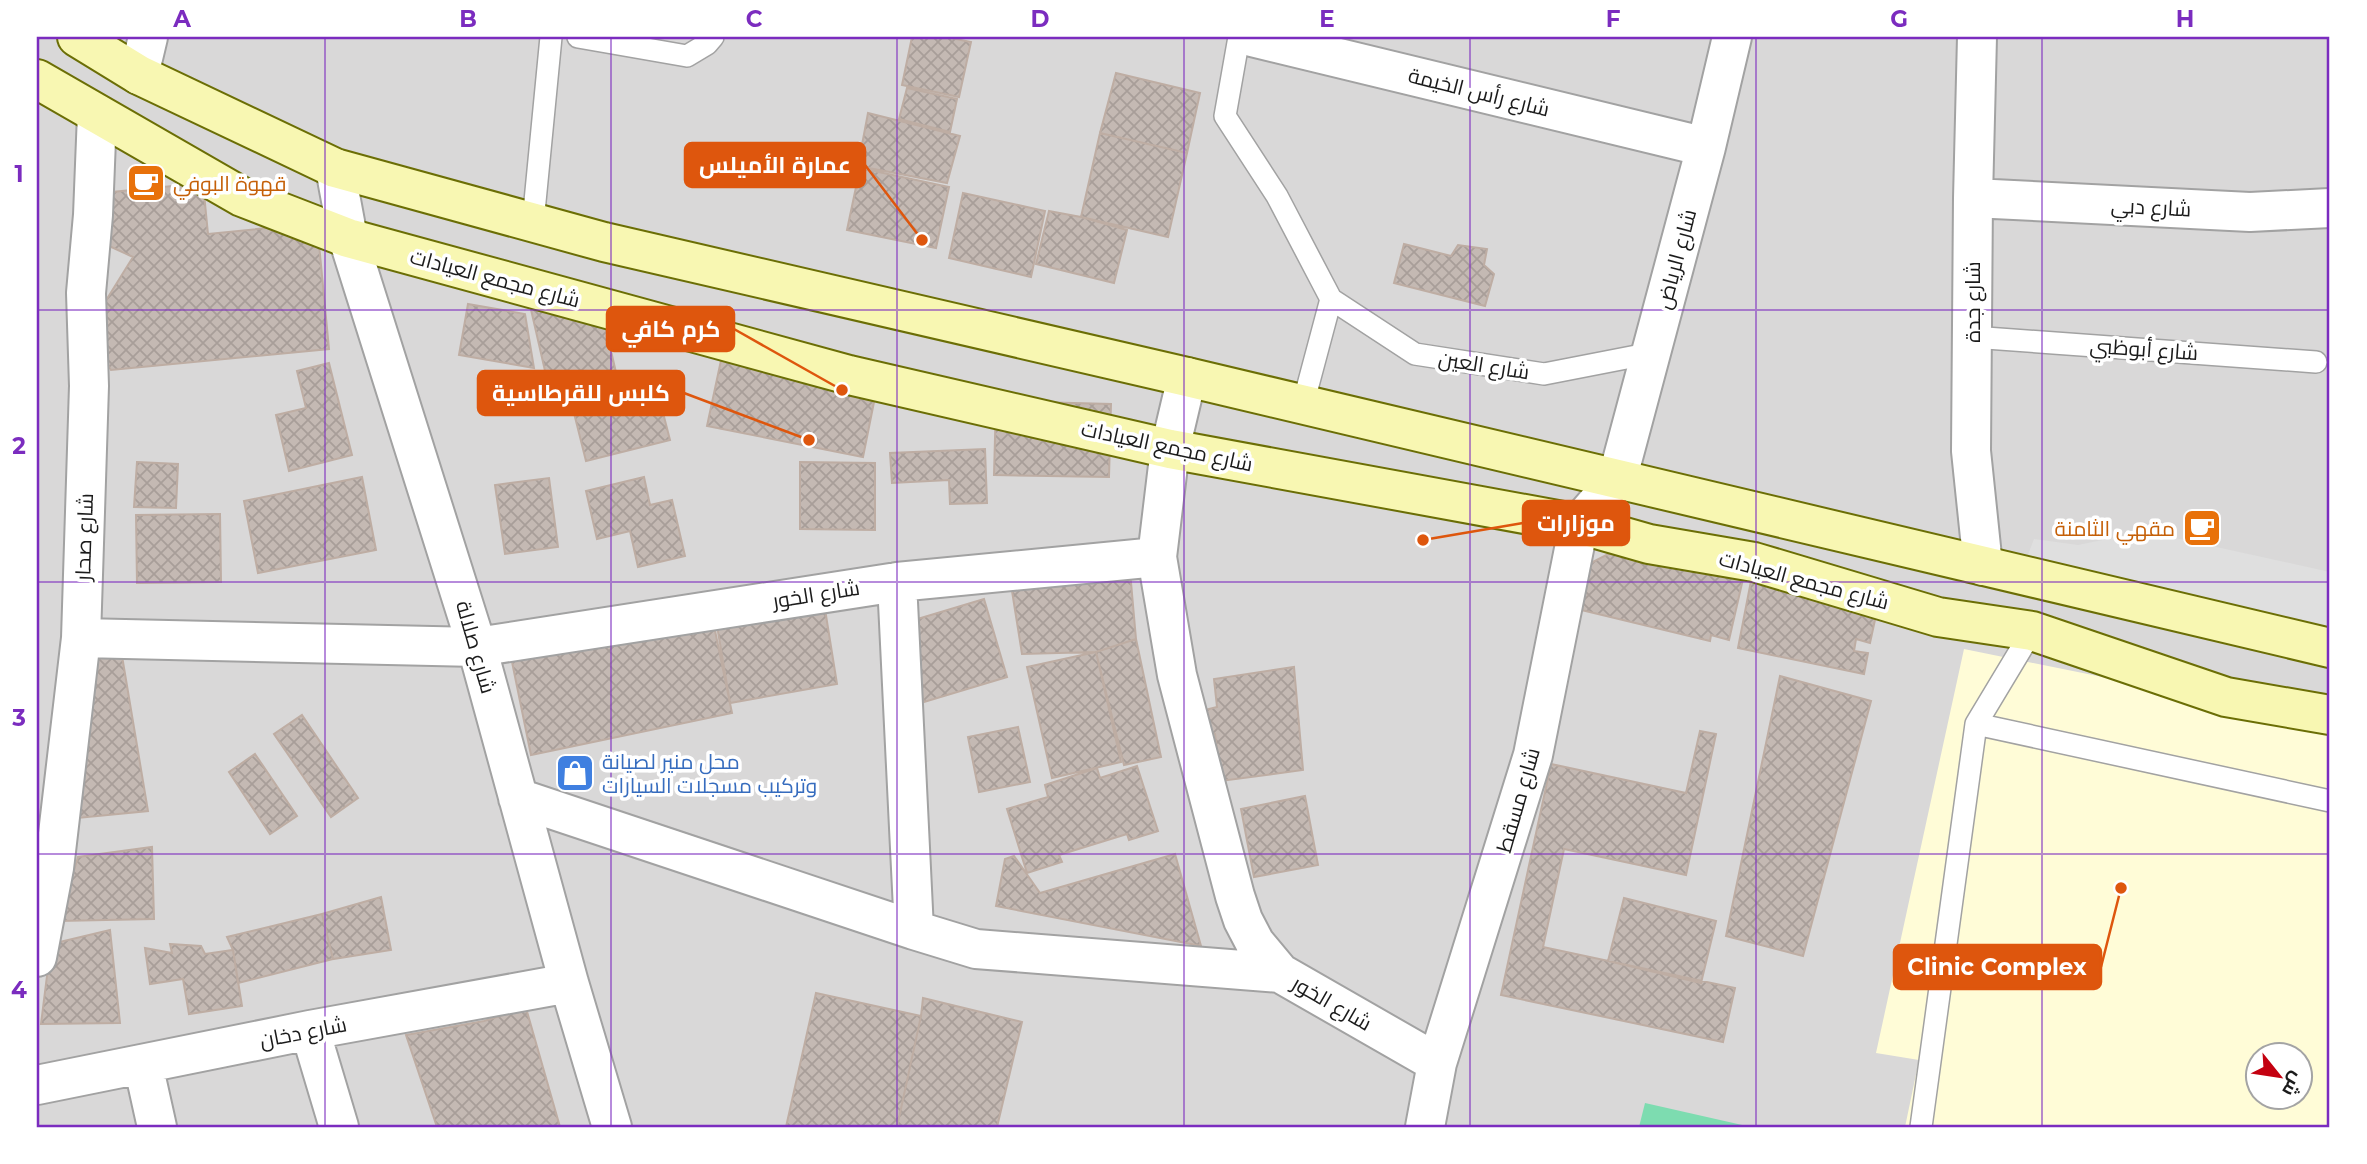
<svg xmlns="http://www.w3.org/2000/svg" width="2367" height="1164" viewBox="0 0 2367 1164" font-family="Montserrat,Cairo,sans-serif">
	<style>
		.residential { fill: #d9d8d8; fill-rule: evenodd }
		.education { fill: #fffcd7; fill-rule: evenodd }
		.pitch { fill: #7ddcb0 }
		.parking { fill: #dfdfdf }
		.building { fill: url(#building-cross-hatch); stroke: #beada3; stroke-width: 2 }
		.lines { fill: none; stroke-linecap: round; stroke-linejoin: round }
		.lane-casing { stroke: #a2a2a2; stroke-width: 24 }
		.street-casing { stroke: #a2a2a2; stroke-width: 42 }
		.secondary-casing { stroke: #6b6e05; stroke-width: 42 }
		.lane { stroke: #fff; stroke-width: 21 }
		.street { stroke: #fff; stroke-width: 38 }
		.secondary { stroke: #f8f7b2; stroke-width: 38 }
		.grid { fill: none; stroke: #7b2cbf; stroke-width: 2; stroke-opacity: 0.55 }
		.labels { text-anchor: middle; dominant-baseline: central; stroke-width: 7; stroke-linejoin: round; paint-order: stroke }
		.street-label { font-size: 21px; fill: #1b1b1b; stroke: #fff }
		.food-label { font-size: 21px; fill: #c56008; stroke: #fff; text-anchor: start }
		.shop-label { font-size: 21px; fill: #366cbe; stroke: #fff; text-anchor: start }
		.leader { fill: none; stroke: #de560d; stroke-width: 2.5 }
		.callout-dot { fill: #de560d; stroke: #fff; stroke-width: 2.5 }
		.callout { fill: #de560d; stroke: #de560d; stroke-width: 2.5 }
		.callout-label { font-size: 23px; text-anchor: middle; font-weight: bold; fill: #fff }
		.neatline { fill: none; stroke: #7b2cbf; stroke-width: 2.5 }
		.grid-label { font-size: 23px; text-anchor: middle; font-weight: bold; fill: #7b2cbf }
	</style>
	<defs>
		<pattern id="building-cross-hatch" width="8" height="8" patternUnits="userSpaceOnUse" patternTransform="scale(1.75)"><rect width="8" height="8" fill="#c4b9b3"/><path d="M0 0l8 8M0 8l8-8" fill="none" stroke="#a89e99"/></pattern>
	</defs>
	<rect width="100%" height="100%" fill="#ece7e0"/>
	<path class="residential" d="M37 37H2330V1127H37ZM2258 1056H2300V1098H2258Z"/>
	<path class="education" d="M1964 649 2330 723V1127H1905L1919 1060 1876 1053ZM2258 1056H2300V1098H2258Z"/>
	<path class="pitch" d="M1645 1103 1751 1127H1639Z"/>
	<path class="parking" d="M2157 534 2330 572V640L2021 573 2034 539 2078 545 2117 537Z"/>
	<path class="building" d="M912 37H946L971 42 959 97 902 85Z
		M1116 73 1200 93 1187 153 1100 133Z
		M907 88 957 99 950 132 899 119Z
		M868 113 960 136 947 183 858 166Z
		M1100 133 1187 153 1168 237 1081 217Z
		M860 168 949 187 936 248 847 230Z
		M203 183 208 234 317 223 329 349 111 370 87 331 133 257 107 245 102 193Z
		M963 193 1045 211 1031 277 949 258Z
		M1049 211 1081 217 1127 230 1114 283 1036 264Z
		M1404 244 1451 256 1458 245 1487 249 1484 265 1494 274 1485 306 1394 283Z
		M527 292 598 295 618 381 551 397Z
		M468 304 525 314 534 368 459 355Z
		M723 351 878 382 863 457 707 426Z
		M329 363 352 455 289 471 276 415 306 408 297 371Z
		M626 388 631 412 661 405 670 440 586 461 571 401Z
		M996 401 1111 404 1109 477 994 475Z
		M985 449 987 503 950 504 949 480 892 483 890 453Z
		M137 462 178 464 176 508 134 507Z
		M800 462 875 463V530L800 529Z
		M362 477 376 550 258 573 244 501Z
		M644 477 650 505 672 500 685 556 638 567 630 531 597 539 586 491Z
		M549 478 558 547 505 554 495 485Z
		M220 514 221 582 137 583 136 515Z
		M1616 550 1743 579 1729 640 1711 635 1710 641 1573 608 1583 567Z
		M1130 571 1136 639 1096 652 1022 654 1012 591Z
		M820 578 837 684 730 703 712 596Z
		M1751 581 1878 606 1870 643 1856 639 1854 651 1868 653 1864 674 1738 648Z
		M984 599 1007 677 924 702 901 624Z
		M712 616 732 713 531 755 511 657Z
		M1136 639 1161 757 1124 765 1096 652Z
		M121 650 148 811 78 818 92 661Z
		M1096 652 1121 762 1052 778 1027 667Z
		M1294 667 1303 770 1221 781 1215 734 1208 732 1205 710 1217 707 1214 679Z
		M1780 676 1871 701 1803 956 1726 936Z
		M302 715 358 798 331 817 274 734Z
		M1018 727 1030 782 979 792 968 737Z
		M1700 731 1716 734 1686 875 1564 849 1543 947 1735 988 1723 1042 1501 995 1551 764 1686 793Z
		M255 754 297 816 270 834 229 772Z
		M1137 766 1158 831 1129 840 1127 834 1059 855 1062 862 1027 873 1007 809 1048 797 1045 785 1097 768 1100 778Z
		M1305 796 1318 865 1254 877 1241 809Z
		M152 847 154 919 59 921 78 857Z
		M1175 854 1201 946 996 906 1005 859 1014 856 1040 893Z
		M381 897 391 950 333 959 322 914Z
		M1624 898 1716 921 1701 983 1608 961Z
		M322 914 333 959 238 983 233 950 227 937Z
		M110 930 120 1023 41 1024 51 944Z
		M170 944 201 946 205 954 233 950 242 1006 189 1014 183 979 150 984 145 948 172 953Z
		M816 993 921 1016 897 1127H786Z
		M923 998 1022 1022 997 1127H897L921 1016Z
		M526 1008 560 1127H437L406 1035 484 1021Z"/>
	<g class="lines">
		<defs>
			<path id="lane" d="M578 37 687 56 707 44 713 37
				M1239 37 1225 116 1277 196 1331 299 1303 404
				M533 222 551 37
				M1331 299 1415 354 1544 374 1652 353
				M1972 337 2316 362
				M1976 724 2330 801
				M1921 1127 1976 724 2032 631"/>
			<path id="street" d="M1252 37 1706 147
				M1977 37 1973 198 1971 451 1983 566
				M139 75 148 37
				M335 168 348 238 477 647 569 983 612 1127
				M1973 198 2250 212 2330 208
				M1157 557 1170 449 1187 377
				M897 582 914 930
				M81 638 477 647 897 582 1157 557 1177 675 1235 896 1243 920 1255 943 1280 973 1437 1063
				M518 798 914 930 976 949 1280 973
				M37 957 54 868 81 638 89 386 86 293 93 215 97 114
				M310 1030 339 1127
				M143 1064 157 1127
				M37 1085 310 1030 569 983
				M1425 1127 1437 1063 1533 755 1579 524 1617 480 1706 147 1732 37"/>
			<path id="secondary" d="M77 37 139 75 335 168 604 242 1187 377 2330 648
				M37 79 242 197 348 238 849 375 1170 449 1579 524 1649 544 1754 562 1938 617 2032 631 2226 697 2330 715"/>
		</defs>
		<use href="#lane" class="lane-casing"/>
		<use href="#street" class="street-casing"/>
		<use href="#secondary" class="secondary-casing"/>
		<use href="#lane" class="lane"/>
		<use href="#street" class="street"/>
		<use href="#secondary" class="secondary"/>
	</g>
	<path class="grid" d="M325 37V1127M611 37V1127M897 37V1127M1184 37V1127M1470 37V1127M1756 37V1127M2042 37V1127M37 310H2330M37 582H2330M37 854H2330"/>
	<defs>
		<symbol id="cafe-square" viewBox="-11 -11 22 22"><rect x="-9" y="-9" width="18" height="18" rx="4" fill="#e8710a" stroke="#fff"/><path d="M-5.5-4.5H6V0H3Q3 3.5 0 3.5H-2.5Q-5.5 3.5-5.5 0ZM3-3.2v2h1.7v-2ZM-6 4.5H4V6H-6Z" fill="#fff"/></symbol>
		<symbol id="shop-square" viewBox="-11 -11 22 22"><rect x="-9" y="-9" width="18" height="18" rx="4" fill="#3f7fe0" stroke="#fff"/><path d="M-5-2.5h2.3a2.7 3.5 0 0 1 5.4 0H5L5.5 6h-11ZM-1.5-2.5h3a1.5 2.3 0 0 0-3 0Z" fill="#fff"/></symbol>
	</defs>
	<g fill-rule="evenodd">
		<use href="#cafe-square" x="124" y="161" width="44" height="44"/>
		<use href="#cafe-square" x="2180" y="506" width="44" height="44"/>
		<use href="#shop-square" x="553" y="751" width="44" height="44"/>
	</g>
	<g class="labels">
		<g class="street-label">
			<text transform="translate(1479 92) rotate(14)">شارع رأس الخيمة</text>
			<text transform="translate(2151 207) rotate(3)">شارع دبي</text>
			<text transform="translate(1676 259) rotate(-75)">شارع الرياض</text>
			<text transform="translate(495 278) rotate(15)">شارع مجمع العيادات</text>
			<text transform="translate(1972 302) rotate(-90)">شارع جدة</text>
			<text transform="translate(2144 349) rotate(4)">شارع أبوظبي</text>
			<text transform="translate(1484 365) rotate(9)">شارع العين</text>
			<text transform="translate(1167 446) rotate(12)">شارع مجمع العيادات</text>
			<text transform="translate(84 537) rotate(-88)">شارع صحار</text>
			<text transform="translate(1804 580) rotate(15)">شارع مجمع العيادات</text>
			<text transform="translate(816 594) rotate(-9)">شارع الخور</text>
			<text transform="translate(476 647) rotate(74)">شارع صلالة</text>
			<text transform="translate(1518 800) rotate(-74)">شارع مسقط</text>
			<text transform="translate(1332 1003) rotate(30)">شارع الخور</text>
			<text transform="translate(303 1032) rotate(-11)">شارع دخان</text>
		</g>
		<g class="food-label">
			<text x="173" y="183">قهوة البوفي</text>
			<text x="2175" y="528" text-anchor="end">مقهي الثامنة</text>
		</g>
		<g class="shop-label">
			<text x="602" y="761">محل منير لصيانة<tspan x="602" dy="24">وتركيب مسجلات السيارات</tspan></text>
		</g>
	</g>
	<path class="leader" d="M922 240L865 165M842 390L734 329M809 440L684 393M1423 540L1523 523M2121 888L2101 967"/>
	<g class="callout-dot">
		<circle cx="922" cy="240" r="7"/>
		<circle cx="842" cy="390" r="7"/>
		<circle cx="809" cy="440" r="7"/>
		<circle cx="1423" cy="540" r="7"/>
		<circle cx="2121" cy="888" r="7"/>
	</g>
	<g class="callout">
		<rect x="685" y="143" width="180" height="44" rx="7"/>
		<rect x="607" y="307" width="127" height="44" rx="7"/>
		<rect x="478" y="371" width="206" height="44" rx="7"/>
		<rect x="1523" y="501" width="106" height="44" rx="7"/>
		<rect x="1894" y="945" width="207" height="44" rx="7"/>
	</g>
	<g class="callout-label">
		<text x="775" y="173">عمارة الأميلس</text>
		<text x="671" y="337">كرم كافي</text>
		<text x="581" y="401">كلبس للقرطاسية</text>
		<text x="1576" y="531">موزارات</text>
		<text x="1997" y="975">Clinic Complex</text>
	</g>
	<rect width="2367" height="1164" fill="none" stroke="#ffffff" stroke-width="77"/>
	<g transform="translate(2279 1076) rotate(120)"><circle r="33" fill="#ffffff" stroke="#a4a4a4" stroke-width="2"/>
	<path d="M0-5L12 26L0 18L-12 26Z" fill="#c40110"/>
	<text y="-10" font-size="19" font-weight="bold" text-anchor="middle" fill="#1b1b1b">ش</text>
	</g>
	<rect x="38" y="38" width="2290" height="1088" class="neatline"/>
	<g class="grid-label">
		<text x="182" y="27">A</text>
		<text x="468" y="27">B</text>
		<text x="754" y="27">C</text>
		<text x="1040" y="27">D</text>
		<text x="1327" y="27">E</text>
		<text x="1613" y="27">F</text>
		<text x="1899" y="27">G</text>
		<text x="2185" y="27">H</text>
		<text x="19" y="182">1</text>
		<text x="19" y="454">2</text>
		<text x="19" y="726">3</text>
		<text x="19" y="998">4</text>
	</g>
</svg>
